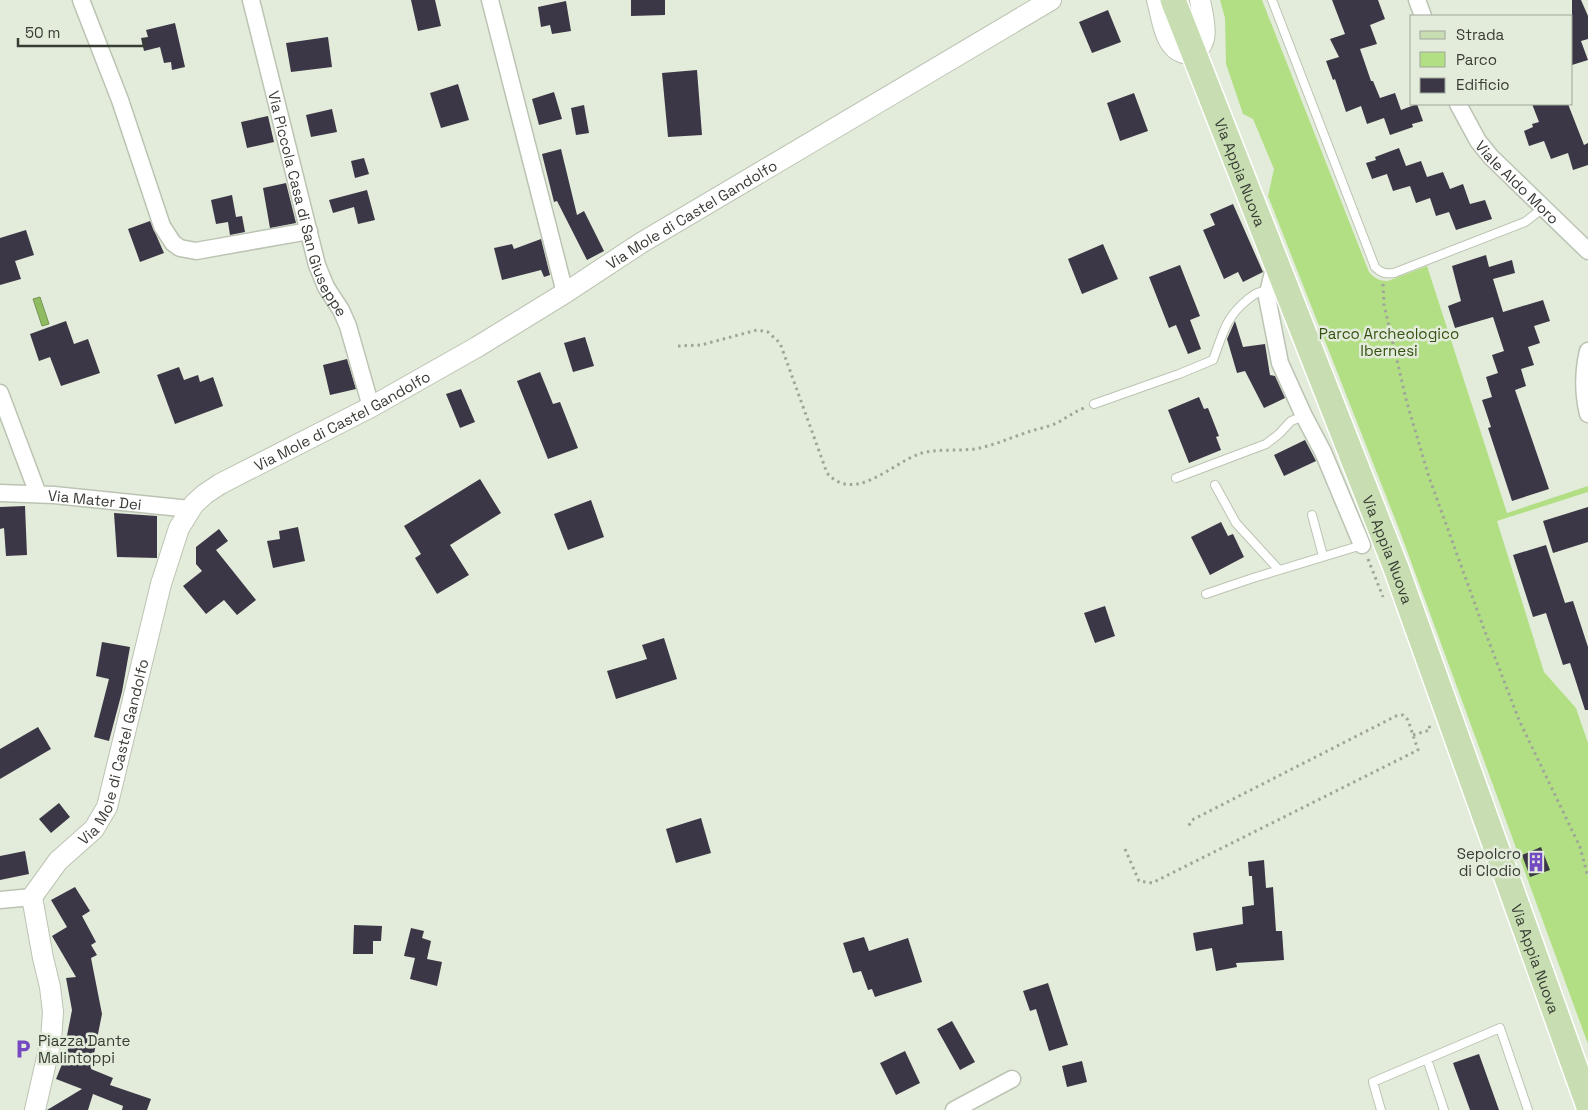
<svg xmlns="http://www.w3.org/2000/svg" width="1588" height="1110" viewBox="0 0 1588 1110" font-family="'Space Grotesk',sans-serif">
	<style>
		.green { fill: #b2df84 }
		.water { fill: #8fbb61; stroke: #759554 }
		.building { fill: #3b3746 }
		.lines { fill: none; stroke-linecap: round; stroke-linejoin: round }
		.service-casing { stroke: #bbc4b3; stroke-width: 10 }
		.minor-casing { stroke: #bbc4b3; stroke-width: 19 }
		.tertiary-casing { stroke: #bbc4b3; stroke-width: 22 }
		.primary-casing { stroke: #fff; stroke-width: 28 }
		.path { stroke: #9fa699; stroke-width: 3; stroke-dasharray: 2.5 4; stroke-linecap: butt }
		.service { stroke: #fff; stroke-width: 8 }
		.minor { stroke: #fff; stroke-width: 16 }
		.tertiary { stroke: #fff; stroke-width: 20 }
		.primary { stroke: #c8deb2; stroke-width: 25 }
		.labels { text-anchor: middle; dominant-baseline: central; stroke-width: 5; stroke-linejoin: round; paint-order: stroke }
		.street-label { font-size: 15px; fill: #383c35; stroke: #e3ecdb }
		.park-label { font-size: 15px; fill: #355011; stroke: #e3ecdb }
		.poi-label { font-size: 15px; fill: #383c35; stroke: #e3ecdb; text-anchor: end }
	</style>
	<rect width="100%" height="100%" fill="#e3ecdb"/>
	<path class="green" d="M1220 0H1262L1369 272C1374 278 1379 281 1388 281L1427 266 1507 513 1588 486V492L1497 521 1544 672 1576 708 1588 743V1044L1399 529 1268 196 1274 169 1253 119 1243 114 1226 64 1225 18Z"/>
	<path class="water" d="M40 297 49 324 42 326 33 299Z"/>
	<path class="building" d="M411 0H435L441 26 418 31Z
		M631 0H665V15L631 16Z
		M1332 0H1378L1385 19 1370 25 1377 44 1360 49 1371 81H1373L1380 98 1395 93 1401 110 1417 104 1423 121 1412 124 1413 127 1390 135 1384 118 1367 124 1361 106 1346 112 1335 79 1333 80 1326 61 1339 57 1330 39 1345 34Z
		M1572 0H1581L1588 16V39L1581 41 1588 60 1572 65Z
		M566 1 571 31 552 34 550 25 541 27 538 7Z
		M1108 10 1121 42 1092 53 1079 22Z
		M175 23 185 67 172 70 171 62 164 63 160 47 144 51 141 38 148 37 146 30Z
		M328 37 332 67 291 72 286 43Z
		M697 70 702 135 668 137 662 73Z
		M458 84 469 120 441 128 430 93Z
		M554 92 562 119 539 125 532 99Z
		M1134 93 1148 131 1120 141 1107 103Z
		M1532 104H1568L1584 145 1588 143V165L1573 170 1568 153 1551 159 1544 141 1529 146 1524 131 1533 127 1532 124 1539 122Z
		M584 105 589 133 576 135 571 108Z
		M332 109 337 132 311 137 306 115Z
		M268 116 274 142 247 148 241 122Z
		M1399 148 1406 166 1421 161 1427 177 1443 172 1450 189 1463 184 1470 204 1485 200 1492 219 1456 230 1449 212 1436 216 1430 198 1416 203 1410 186 1393 191 1387 174 1372 179 1366 163 1376 160 1375 157Z
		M561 149 577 215 584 211 604 251 587 260 557 201 554 202 542 154Z
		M364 158 369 174 355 178 351 161Z
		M286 183 296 223 270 228 263 188Z
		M367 190 375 220 358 224 354 207 333 213 329 200Z
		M232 195 236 217 242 216 245 232 230 235 228 222 216 224 211 200Z
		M1233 204 1263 272 1243 282 1238 272 1224 279 1203 230 1215 225 1210 214Z
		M150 221 164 253 140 262 128 229Z
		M26 230 34 255 15 261 21 279 0 285V238Z
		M541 239 550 275 544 277 541 270 502 280 494 248 512 244 514 249Z
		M1103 244 1118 279 1082 294 1068 259Z
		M1486 255 1489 267 1512 260 1515 273 1493 279 1503 312 1543 300 1550 321 1534 326 1540 343 1528 347 1534 365 1521 369 1526 386 1515 390 1549 489 1512 501 1488 428 1491 427 1482 400 1492 397 1486 377 1498 373 1492 355 1504 351 1493 317 1455 328 1448 306 1461 301 1452 266Z
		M1180 265 1200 316 1190 320 1201 349 1188 354 1176 325 1169 328 1149 277Z
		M66 321 74 344 88 339 100 373 61 386 50 357 39 361 30 334Z
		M1235 321 1243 347 1265 344 1270 375 1275 376 1285 398 1264 408 1245 371 1237 373 1227 339Z
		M585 337 594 366 573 372 564 343Z
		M347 359 356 389 330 395 323 365Z
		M179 367 184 380 198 375 200 382 213 377 223 406 175 424 157 375Z
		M540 372 553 404 560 402 578 448 548 459 517 381Z
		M461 389 475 422 460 428 446 394Z
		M1199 397 1204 409 1208 408 1219 436 1216 437 1221 450 1189 463 1168 410Z
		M1305 440 1316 461 1284 476 1274 455Z
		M480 479 501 513 450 545 469 575 437 594 415 558 421 554 404 526Z
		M591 500 604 537 568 550 554 514Z
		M25 506 27 555 6 556 4 528 0 529V507Z
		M1588 507V542L1553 553 1543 521Z
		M114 513 157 516V558L117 557Z
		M1221 522 1228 536 1233 534 1244 557 1210 575 1191 537Z
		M298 527 305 561 273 568 267 541 280 539 279 531Z
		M219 529 228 541 216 550 256 600 237 615 224 600 206 614 183 586 202 571 196 564V547Z
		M1546 545 1565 603 1573 601 1588 647V710H1585L1570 663 1563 665 1546 613 1533 617 1513 555Z
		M1105 606 1115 636 1095 643 1084 613Z
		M664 638 677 679 616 699 607 671 647 659 642 645Z
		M102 642 130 647 122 692 109 741 94 737 109 679 96 676Z
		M38 727 51 749 0 779V749Z
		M59 803 70 817 51 833 39 819Z
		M701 818 711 853 676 863 666 829Z
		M1541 847 1550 870 1530 877 1522 855Z
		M25 851 29 874 0 880V856Z
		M1264 860 1266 888 1273 887 1276 931H1282L1284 960 1236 963 1237 967 1216 971 1212 948 1196 951 1193 933 1243 924 1242 907 1254 905 1252 876H1249L1248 862Z
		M75 887 90 911 82 916 96 942 91 945 97 955 91 958 102 1014 91 1069 113 1078 110 1085 151 1099 147 1110H122L123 1106 93 1094 88 1110H47L82 1089 56 1079 69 1047 65 1046 72 1010 66 978 76 977 52 936 67 927 51 900Z
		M354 925 382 926 381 941H373V954H353Z
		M411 928 424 931 422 938 431 941 427 959 442 962 437 986 410 979 415 958 404 956Z
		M864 937 869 951 908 938 922 982 875 997 872 989 868 990 861 971 853 973 843 943Z
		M1048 983 1068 1045 1049 1051 1036 1009 1030 1011 1023 991Z
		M952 1021 975 1062 960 1070 937 1029Z
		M905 1051 920 1083 896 1095 880 1063Z
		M1479 1054 1499 1110H1470L1453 1063Z
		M1082 1061 1087 1082 1067 1087 1062 1066Z"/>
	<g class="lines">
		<defs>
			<path id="service" d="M1272 0 1375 267C1381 273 1385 274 1394 273L1525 222 1543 208
				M1094 404 1179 374 1213 360C1223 334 1225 318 1247 300 1255 294 1258 291 1268 291
				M1176 478 1266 444 1279 434 1291 421 1304 416
				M1215 485 1236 523 1279 570
				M1312 515 1323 556
				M1206 594 1253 578 1362 545
				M1427 1059 1444 1110
				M1381 1110 1373 1082 1500 1028 1528 1110"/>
			<g id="minor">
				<path d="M81 0 120 100 162 226 173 243 180 248 196 251 309 231"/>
				<path id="s1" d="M251 0 317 265 326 287 341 310 348 326 371 407"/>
				<path d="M490 0 565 293"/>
				<path d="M1417 0 1423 16"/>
				<path id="s2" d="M1458 104 1478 141 1491 157 1588 251"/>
				<path d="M1276 260 1267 297 1280 363 1304 416 1323 452 1362 545"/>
				<path d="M1588 351C1583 372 1583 393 1588 414"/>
				<path d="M0 393 38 494"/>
				<path id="s3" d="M0 493 54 495 190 509"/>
				<path d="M0 900 32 897"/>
				<path d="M954 1110 1012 1079"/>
			</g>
			<g id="tertiary">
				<path d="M1157 0C1162 17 1164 48 1184 53 1215 51 1203 19 1200 0"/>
				<path id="s4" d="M35 1110 51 1040 53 1012 50 987 43 958 32 897 58 861 94 829 107 807 161 584 179 528 194 504 205 494 220 484 371 407 477 347 565 293 641 243 1051 0"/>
			</g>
			<g id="primary">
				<path id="s5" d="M1173 0 1396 568 1588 1104"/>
			</g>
		</defs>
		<use href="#service" class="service-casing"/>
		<use href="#minor" class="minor-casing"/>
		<use href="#tertiary" class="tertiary-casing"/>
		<use href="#primary" class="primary-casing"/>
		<path class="path" d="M1383 284 1384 305 1407 403 1429 477 1484 629 1519 720 1580 847 1588 877
			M678 346 701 345 757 330 768 332 780 343 827 473C854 504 891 464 919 454 938 447 963 453 984 447 999 443 1013 437 1028 432 1037 429 1048 427 1057 423 1066 418 1074 412 1084 408
			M1368 559 1383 597
			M1413 735 1430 730 1429 725
			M1125 849 1139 881 1152 883 1418 750 1408 720 1403 715 1396 716 1192 820 1187 829"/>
		<use href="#service" class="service"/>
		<use href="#minor" class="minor"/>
		<use href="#tertiary" class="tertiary"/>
		<use href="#primary" class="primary"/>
	</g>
	<defs>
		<symbol id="building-bare" viewBox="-9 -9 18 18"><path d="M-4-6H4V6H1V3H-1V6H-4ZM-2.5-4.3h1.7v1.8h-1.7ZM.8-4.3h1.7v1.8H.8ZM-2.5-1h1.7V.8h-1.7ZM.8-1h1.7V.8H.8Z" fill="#7549c1" stroke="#e3ecdb" stroke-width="2.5" paint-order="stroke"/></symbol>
		<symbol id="parking-bare" viewBox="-9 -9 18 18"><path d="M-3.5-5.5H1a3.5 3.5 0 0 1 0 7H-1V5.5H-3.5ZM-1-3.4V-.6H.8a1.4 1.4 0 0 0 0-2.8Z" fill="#7549c1" stroke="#e3ecdb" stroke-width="2.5" paint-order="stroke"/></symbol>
	</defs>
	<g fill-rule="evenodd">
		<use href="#building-bare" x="1522" y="848" width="28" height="28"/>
		<use href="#parking-bare" x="9" y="1035" width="28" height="28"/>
	</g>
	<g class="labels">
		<g class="street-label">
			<text stroke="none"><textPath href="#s5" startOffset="185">Via Appia Nuova</textPath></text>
			<text stroke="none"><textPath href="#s2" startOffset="99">Viale Aldo Moro</textPath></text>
			<text stroke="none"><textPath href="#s1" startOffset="212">Via Piccola Casa di San Giuseppe</textPath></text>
			<text stroke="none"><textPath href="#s4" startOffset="1228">Via Mole di Castel Gandolfo</textPath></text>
			<text stroke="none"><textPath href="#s4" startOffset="822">Via Mole di Castel Gandolfo</textPath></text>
			<text stroke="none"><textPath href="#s3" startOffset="95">Via Mater Dei</textPath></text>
			<text stroke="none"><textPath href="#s5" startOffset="590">Via Appia Nuova</textPath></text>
			<text stroke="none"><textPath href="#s4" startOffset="389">Via Mole di Castel Gandolfo</textPath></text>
			<text stroke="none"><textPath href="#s5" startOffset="1025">Via Appia Nuova</textPath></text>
		</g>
		<g class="park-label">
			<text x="1389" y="333">Parco Archeologico<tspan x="1389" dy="17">Ibernesi</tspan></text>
		</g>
		<g class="poi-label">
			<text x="1521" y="853">Sepolcro<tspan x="1521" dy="17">di Clodio</tspan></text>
			<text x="38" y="1040" text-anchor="start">Piazza Dante<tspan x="38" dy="17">Malintoppi</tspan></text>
		</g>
	</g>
	<rect x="1410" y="15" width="162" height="90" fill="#e3ecdb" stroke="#9fa699"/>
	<rect x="1420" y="31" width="25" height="8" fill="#c8deb2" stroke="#9fa699"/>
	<text x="1456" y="40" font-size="15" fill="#383c35">Strada</text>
	<rect x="1420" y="52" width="25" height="15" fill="#b2df84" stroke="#9fa699"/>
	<text x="1456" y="65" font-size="15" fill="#383c35">Parco</text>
	<rect x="1420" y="78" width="25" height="15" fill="#3b3746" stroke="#9fa699"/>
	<text x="1456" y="90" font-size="15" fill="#383c35">Edificio</text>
	<path d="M18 38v8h126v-8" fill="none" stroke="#383c35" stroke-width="2.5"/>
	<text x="25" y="38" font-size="15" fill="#383c35" stroke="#e3ecdb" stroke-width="4" paint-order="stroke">50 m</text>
</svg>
